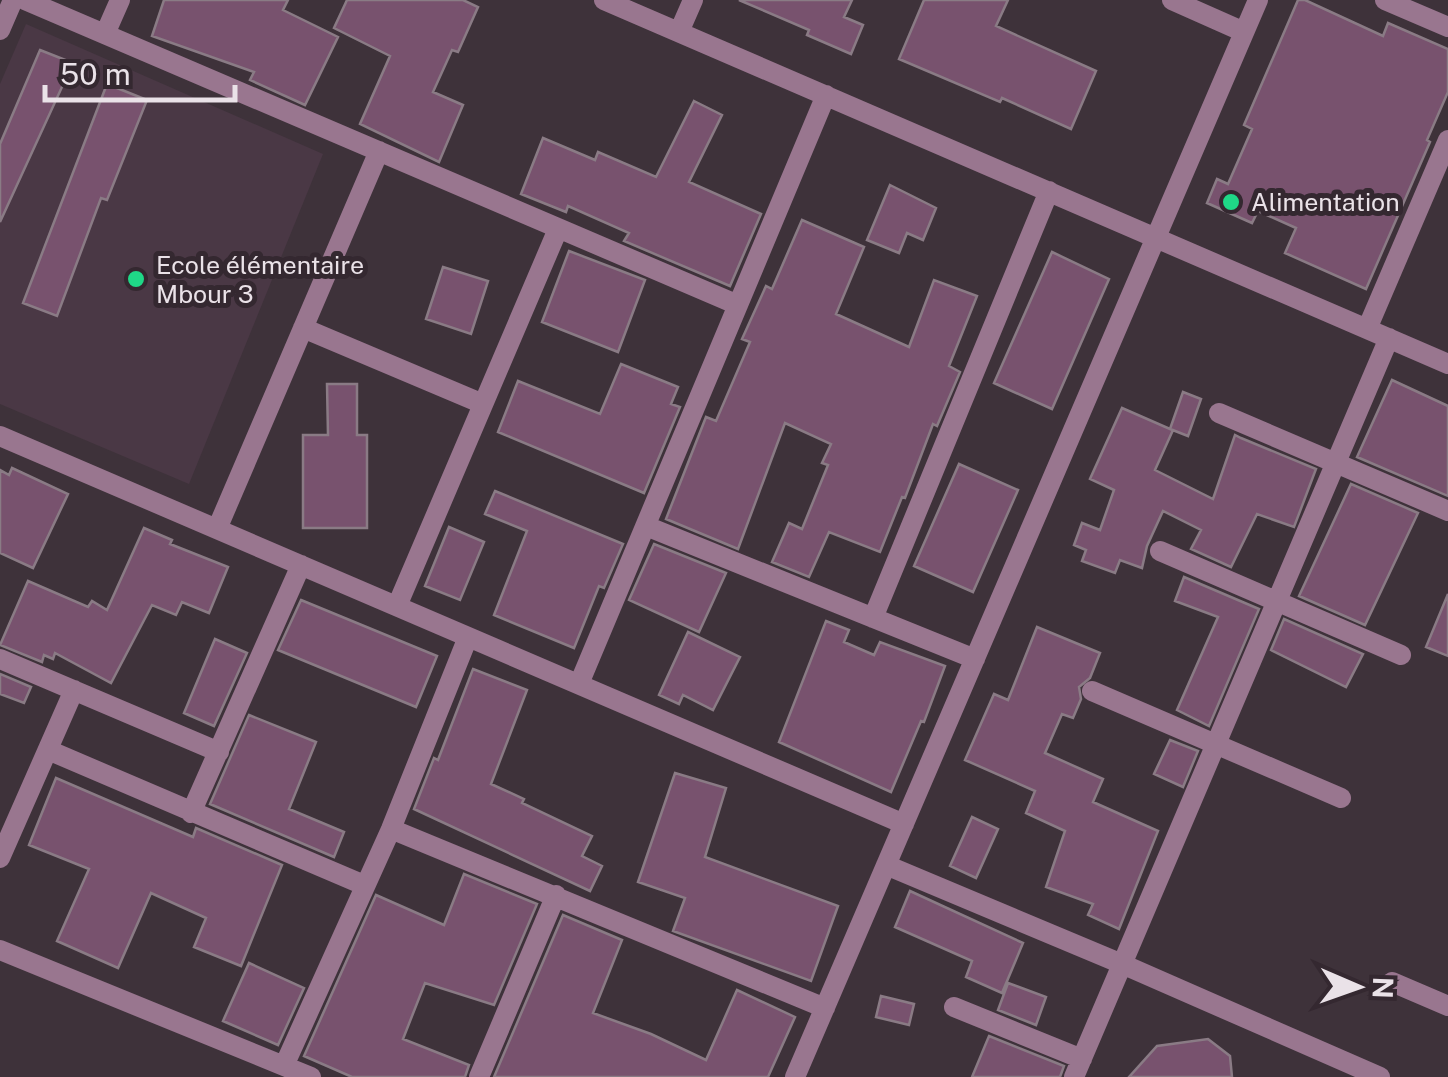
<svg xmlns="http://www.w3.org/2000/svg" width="1448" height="1077" viewBox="0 0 1448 1077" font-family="'Public Sans',sans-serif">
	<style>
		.built { fill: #4a3845 }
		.building { fill: #78526e; stroke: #8a7b85; stroke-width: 2.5 }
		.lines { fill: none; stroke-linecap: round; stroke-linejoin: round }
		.minor { stroke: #99768f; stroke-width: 20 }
		.poi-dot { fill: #1fd887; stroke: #342830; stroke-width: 4 }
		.labels { text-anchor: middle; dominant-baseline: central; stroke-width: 10; stroke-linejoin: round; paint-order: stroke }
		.poi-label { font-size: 25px; fill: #eae2e8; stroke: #342830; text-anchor: start }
	</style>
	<rect width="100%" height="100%" fill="#3e323a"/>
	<path class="built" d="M26 24 323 154 189 484 0 404V84Z"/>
	<path class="building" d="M164 0H288L283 10 338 37 305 105 250 80 254 72 152 36Z
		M347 0H463L478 7 458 52 452 50 433 92 463 105 439 162 360 124 390 56 334 28Z
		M739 0H852L844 17 863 25 851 54 807 35 809 30Z
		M924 0H1008L996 26 1096 71 1071 129 1002 98 1000 102 899 59Z
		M1298 0H1305L1383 36 1388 23 1448 49V92L1427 140 1430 142 1366 289 1285 253 1296 228 1258 211 1252 223 1207 203 1217 179 1228 184 1252 129 1244 125Z
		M40 50 73 63 0 222V144Z
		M107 84 147 100 107 200 101 198 57 316 23 303Z
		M694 101 722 115 689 182 761 214 730 286 624 241 629 233 568 206 566 212 521 194 543 138 595 160 598 152 656 177Z
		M890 185 936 208 923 240 907 233 899 253 867 240Z
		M802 220 864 247 836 314 909 347 934 280 977 296 949 366 960 372 937 426 933 424 905 498 902 497 880 552 829 532 809 577 772 562 789 523 802 529 828 465 822 463 831 444 785 423 738 549 666 519 706 417 716 421 750 342 742 339 766 286 772 289Z
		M569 251 645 280 618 352 542 322Z
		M1052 252 1109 279 1052 409 994 383Z
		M443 267 488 281 471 334 426 319Z
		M621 364 678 387 671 404 680 407 644 493 498 432 518 381 600 414Z
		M1392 380 1448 406V496L1357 457Z
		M327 384H357V435H367V528H303V435H328Z
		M1183 392 1201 399 1188 436 1170 429 1173 430 1155 470 1213 499 1235 435 1241 438 1316 469 1294 527 1257 514 1231 567 1191 549 1201 530 1163 511 1147 546 1142 568 1120 560 1115 573 1082 561 1086 550 1074 545 1082 523 1100 530 1114 490 1090 479 1122 408 1170 429Z
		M959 464 1018 490 973 592 914 566Z
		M12 468 68 494 33 568 0 553V470L9 475Z
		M1351 484 1418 513 1365 625 1299 596Z
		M495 491 623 544 604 588 599 586 574 648 494 615 527 531 485 514Z
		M449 527 484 542 460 600 425 586Z
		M144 528 172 540 170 544 228 567 209 613 182 602 176 615 152 605 111 683 55 653 53 659 44 655 42 662 0 645 28 581 88 607 92 601 107 610Z
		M654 544 726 573 699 632 629 600Z
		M1184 577 1259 609 1209 726 1177 710 1218 617 1175 601Z
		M1448 594V656L1426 647Z
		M301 600 437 656 416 707 278 650Z
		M1284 619 1363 654 1346 687 1271 650Z
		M826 621 849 630 844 642 874 655 880 642 945 666 924 722 921 721 891 792 779 742Z
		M1037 627 1100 653 1090 678 1079 687 1081 699 1073 718 1062 714 1045 753 1103 779 1093 802 1158 831 1119 929 1088 915 1093 904 1046 887 1065 831 1026 813 1035 791 965 760 994 694 1008 700Z
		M688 632 740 657 713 710 683 695 679 704 659 695Z
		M215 639 247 653 214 726 184 713Z
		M473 669 527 690 491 784 524 799 522 803 592 836 582 856 602 866 590 891 414 809 434 758 438 760Z
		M0 674 31 687 24 703 0 694Z
		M249 715 316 742 289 809 344 832 334 857 210 804Z
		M1170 740 1198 751 1183 787 1154 774Z
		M675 773 726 788 705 857 838 906 811 981 673 931 685 898 638 882Z
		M56 778 193 837 196 828 282 865 241 966 194 947 206 918 151 893 118 968 57 941 89 869 29 845Z
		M972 817 998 829 976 878 950 866Z
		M464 874 537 904 494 1005 425 983 403 1039 469 1065 465 1077H352L304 1056 376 895 444 925Z
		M910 891 1023 943 1002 993 966 977 972 961 895 927Z
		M563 915 622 940 593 1013 651 1034 706 1060 737 990 795 1017 768 1077H494Z
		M249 963 304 988 278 1045 223 1021Z
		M1008 983 1046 997 1036 1025 998 1010Z
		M881 996 914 1004 909 1025 876 1017Z
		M989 1036 1064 1066 1060 1077H972Z
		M1208 1039 1230 1056 1232 1077H1129L1157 1046Z"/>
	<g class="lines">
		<path class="minor" d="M25 0 738 305
			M604 0 1448 364
			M1172 0 1244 32
			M1385 0 1448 27
			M0 30 13 0
			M679 32 693 0
			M105 34 120 0
			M303 328 483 404
			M1367 329 1448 140
			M1219 413 1448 511
			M0 436 904 824
			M646 526 975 659
			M217 529 379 151
			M1160 551 1401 655
			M397 606 558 229
			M873 618 1049 191
			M0 659 219 752
			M579 684 826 95
			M1092 691 1341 798
			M48 750 364 885
			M191 813 301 565
			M391 829 825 1008
			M0 858 74 690
			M886 865 1122 964 1380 1077
			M0 950 311 1077
			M1392 982 1448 1006
			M954 1007 1082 1059
			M284 1066 391 829 468 637
			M479 1077 556 895
			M795 1077 1258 0
			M1074 1077 1389 338"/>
	</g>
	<g class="poi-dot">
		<circle cx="1231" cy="202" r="10"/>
		<circle cx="136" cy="279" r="10"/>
	</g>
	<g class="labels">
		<g class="poi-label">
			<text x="1251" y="202">Alimentation</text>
			<text x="156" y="265">Ecole élémentaire<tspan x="156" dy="29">Mbour 3</tspan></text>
		</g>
	</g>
	<g transform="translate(1358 987) rotate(92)" stroke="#342830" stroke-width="8" paint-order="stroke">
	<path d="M0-8L18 38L0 25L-18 38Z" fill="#eae2e8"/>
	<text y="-15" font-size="28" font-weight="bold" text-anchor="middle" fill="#eae2e8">N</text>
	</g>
	<path d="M45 85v15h190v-15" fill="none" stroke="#eae2e8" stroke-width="5"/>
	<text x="60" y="85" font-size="30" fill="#eae2e8" stroke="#342830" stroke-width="8" paint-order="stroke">50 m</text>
</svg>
